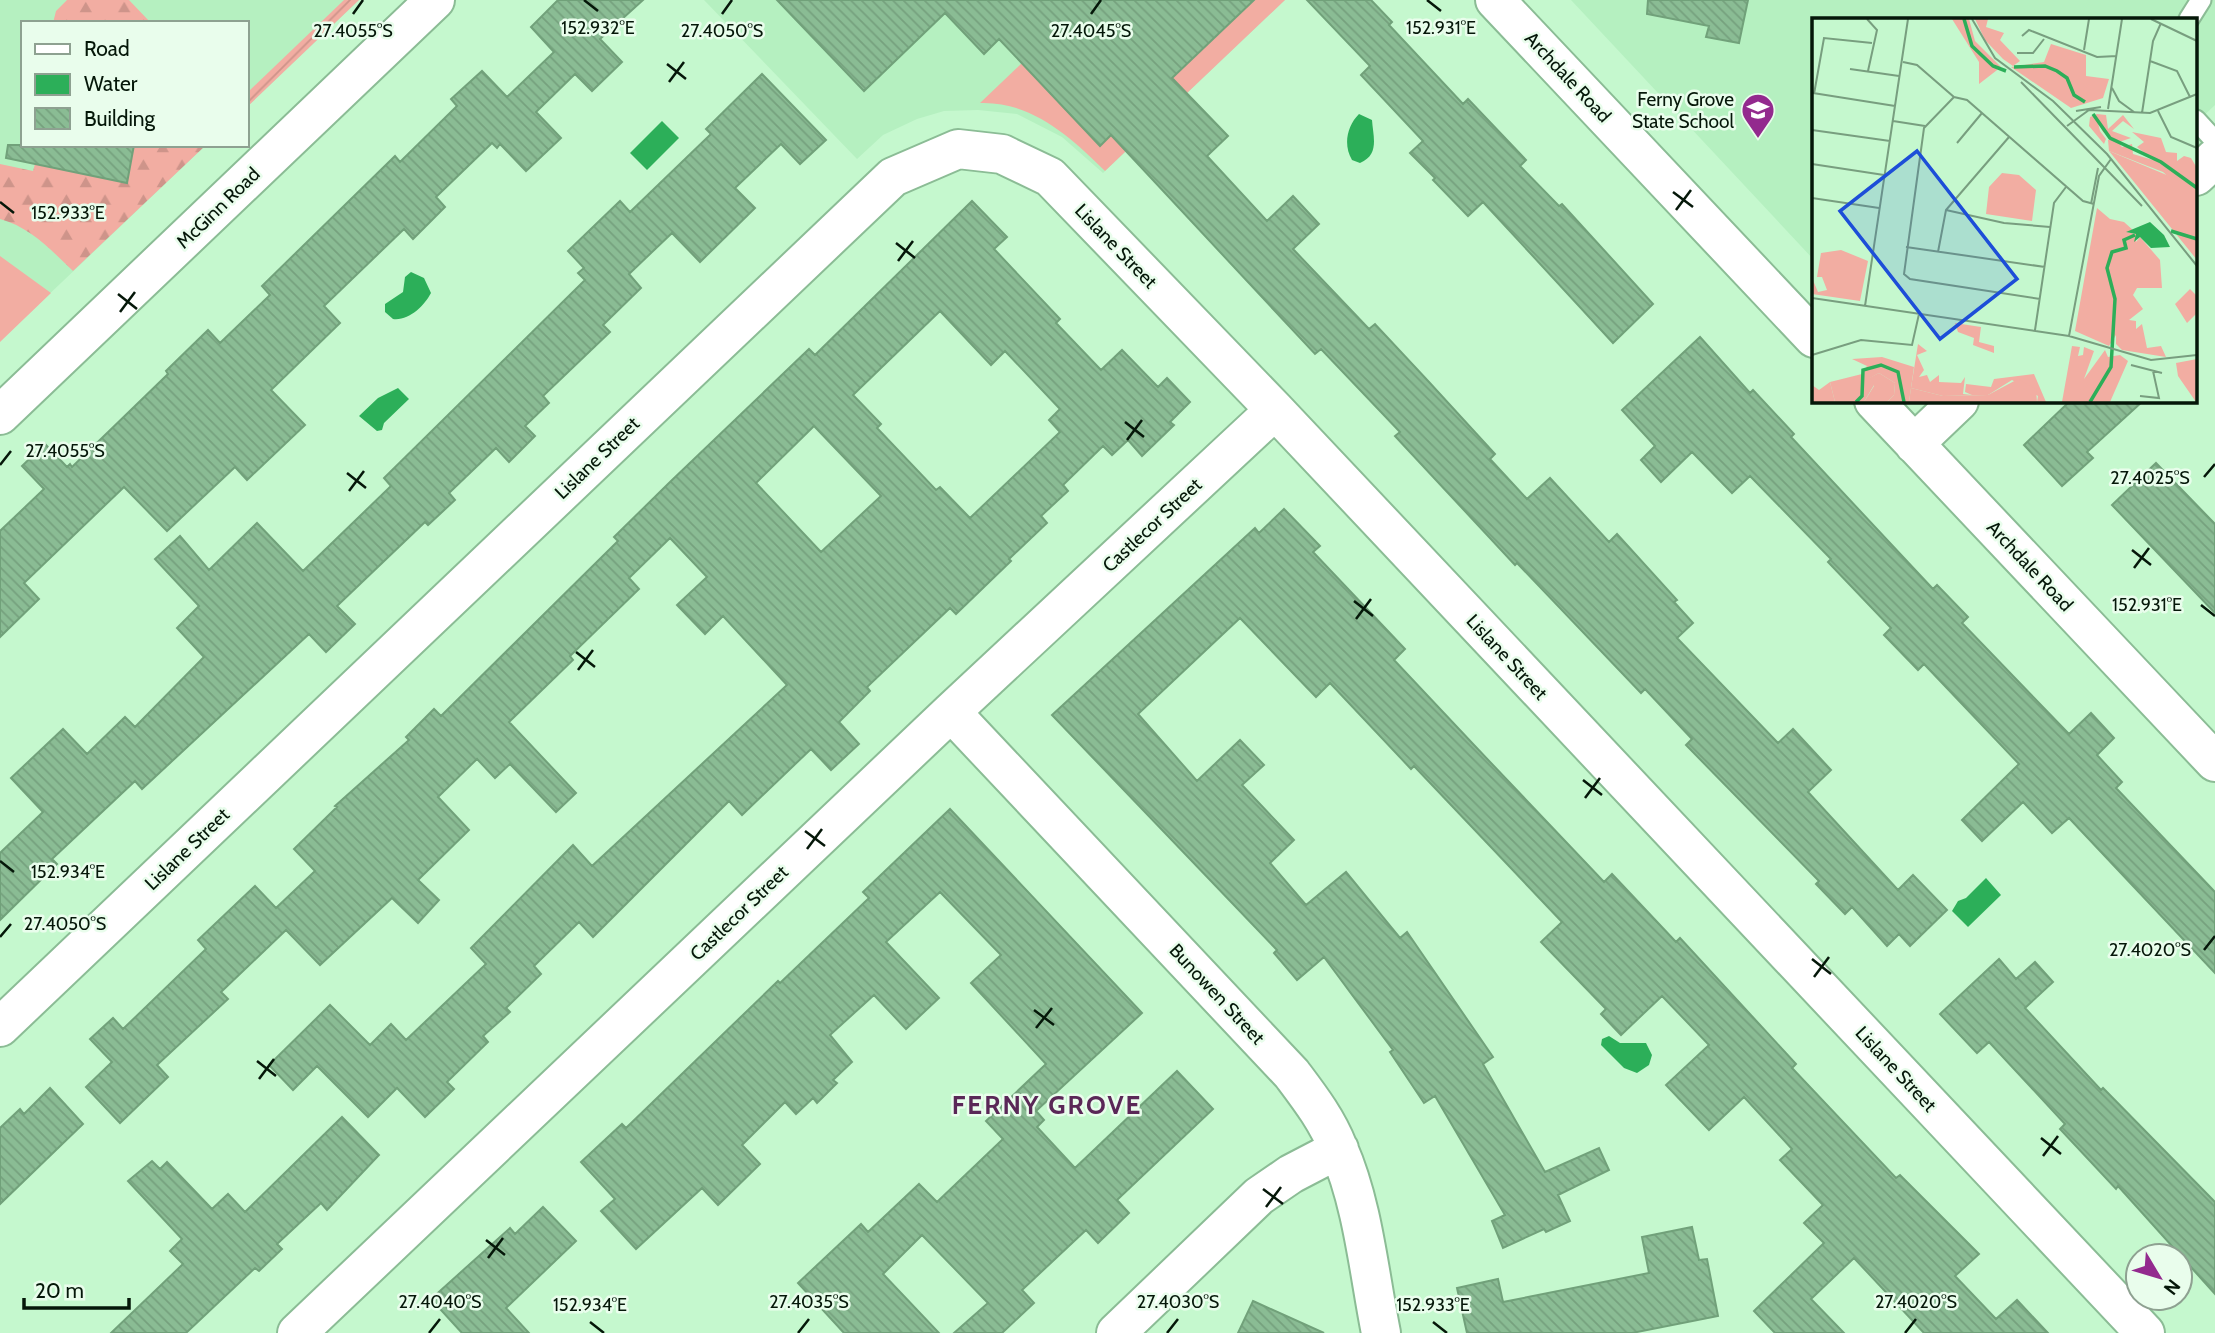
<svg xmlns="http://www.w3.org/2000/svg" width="2215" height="1333" viewBox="0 0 2215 1333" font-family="Cabin,sans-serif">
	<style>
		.built { fill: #b5f0c0 }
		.grass { fill: #f2ada2 }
		.forest { fill: url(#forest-firs) }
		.garden { fill: url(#garden-furrows) }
		.water { fill: #2caf59 }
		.building { fill: url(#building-back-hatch); stroke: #71a17a; stroke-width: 2; fill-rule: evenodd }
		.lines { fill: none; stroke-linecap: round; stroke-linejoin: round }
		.service-casing { stroke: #8bbc95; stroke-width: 23 }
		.minor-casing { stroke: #8bbc95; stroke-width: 42 }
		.tertiary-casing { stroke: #8bbc95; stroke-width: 42 }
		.service { stroke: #fff; stroke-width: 19 }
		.minor { stroke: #fff; stroke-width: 38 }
		.tertiary { stroke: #fff; stroke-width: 38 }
		.ticks { fill: none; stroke: #051709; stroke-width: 2.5 }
		.labels { text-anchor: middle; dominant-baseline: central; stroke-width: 5; stroke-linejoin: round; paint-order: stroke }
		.street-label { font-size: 19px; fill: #051709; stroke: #e9fdec }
		.poi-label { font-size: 19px; fill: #051709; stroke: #e9fdec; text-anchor: end }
		.district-label { font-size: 26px; font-weight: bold; letter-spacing: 2px; fill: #5a2757; stroke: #e9fdec }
		.inset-river { fill: none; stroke: #2caf59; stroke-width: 3.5 }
		.inset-road { fill: none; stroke: #789e7f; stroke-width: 2 }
		.view { fill: #1d4ed8; fill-opacity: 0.15; stroke: #1d4ed8; stroke-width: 3.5 }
		.inset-edge { fill: none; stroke: #051709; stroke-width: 3.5 }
		.ticks-label { font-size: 18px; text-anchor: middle; fill: #051709; stroke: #e9fdec; stroke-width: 5; stroke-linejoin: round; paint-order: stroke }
	</style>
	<defs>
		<pattern id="forest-firs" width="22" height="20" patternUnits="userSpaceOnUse" patternTransform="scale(1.75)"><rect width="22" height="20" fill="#f2ada2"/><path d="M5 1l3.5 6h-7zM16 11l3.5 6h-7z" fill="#ce948a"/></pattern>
		<pattern id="garden-furrows" width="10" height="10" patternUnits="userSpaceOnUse" patternTransform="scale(1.75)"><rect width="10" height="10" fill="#f2ada2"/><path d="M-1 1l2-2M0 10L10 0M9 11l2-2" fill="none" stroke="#ce948a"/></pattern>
		<pattern id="building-back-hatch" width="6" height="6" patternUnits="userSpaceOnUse" patternTransform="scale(1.75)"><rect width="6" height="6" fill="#8abc94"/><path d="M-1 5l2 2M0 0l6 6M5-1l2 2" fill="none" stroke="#76a17e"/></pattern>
	</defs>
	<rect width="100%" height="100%" fill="#c5f8ce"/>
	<path class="built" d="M0 0H359L247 107V23H23V145H206L0 341Z
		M704 0H1285L1103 173 1062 137 1017 114 978 110 944 111 917 119 883 135 857 159Z
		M1571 0H2215V105L2196 123V19H1814V260Z"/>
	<path class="grass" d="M1254 0H1285L1105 171C1071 137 1031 101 980 103L1022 63 1100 146Z
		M0 256 51 293 0 342Z"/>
	<path class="forest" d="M67 0H129L151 23H53L56 11Z
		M134 145H206L73 271C51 250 30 227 0 219V164L33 171 35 164 126 183Z"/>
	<path class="garden" d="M344 0H359L247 107V93Z"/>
	<path class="water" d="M1359 114 1372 120C1373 136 1380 155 1360 163L1352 160C1343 145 1347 126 1359 114Z
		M662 121 679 138 647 170 630 153Z
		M411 272 424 278 431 293C424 306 409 321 393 319L385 312V304L403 292 405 277Z
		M398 388 409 399 384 423 382 430 377 431 359 416 378 398Z
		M1986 878 2001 895 1968 927 1952 911 1958 901 1966 898Z
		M1609 1036 1620 1043H1646L1652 1055 1649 1065 1637 1073 1624 1068 1601 1045 1602 1039Z"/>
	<path class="building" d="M558 0H643L600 39 622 62 592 91 575 74 536 112 561 138 526 171 500 144 497 148 492 143 436 197 445 207 413 239 404 229 324 306 340 323 271 390 305 425 247 480 235 467 167 531 124 487 24 583 39 599 0 637V531L44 489 22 466 45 444 67 467 70 464 72 467 168 374 166 371 208 330 220 343 270 295 262 286 395 156 400 162 457 106 451 99 482 71 507 97 554 52 531 27Z
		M777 0H1254L1172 78 1228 136 1207 156 1267 221 1293 196 1319 224 1293 249 1369 329 1375 324 1429 382 1495 454 1490 459 1527 499 1550 478 1609 542 1617 534 1677 600 1674 602 1693 623 1677 638 1778 743 1793 729 1831 770 1808 792 1898 890 1913 875 1947 910 1910 946 1899 934 1887 946 1852 907 1845 914 1816 884 1819 881 1686 745 1692 739 1645 689 1641 693 1517 563 1515 565 1395 436 1400 432 1321 349 1315 354 1111 135 1100 146 999 39 984 54 945 13 864 91Z
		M1307 0H1371L1392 22 1389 25 1463 104 1468 99 1526 160 1520 166 1559 206 1562 204 1653 304 1613 343 1483 202 1468 216 1433 180 1435 178 1410 153 1423 141 1361 75 1370 66Z
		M1648 0H1748L1739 43 1706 37 1709 26 1647 14Z
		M762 74 826 140 800 164 781 144 735 188 755 208 700 262 672 233 629 274 641 288 603 325 610 332 543 396 549 403 525 426 535 436 509 462 496 448 449 493 455 500 428 525 425 522 337 606 355 624 326 652 309 634 142 789 135 781 52 859 57 864 0 920V853L43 812 11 778 63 729 87 754 125 717 135 727 204 657 177 628 199 606 155 559 180 536 209 570 257 523 303 571 391 486 384 478 585 280 578 273 584 268 568 251 620 201 630 212 711 134 706 129Z
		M8 145H134L127 183 6 158Z
		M972 201 1007 237 994 249 1060 319 1056 323 1101 370 1122 350 1158 387 1167 378 1190 402 1170 422 1174 425 1142 456 1128 440 1112 455 1103 446 1063 485 1068 491 1041 516 1047 523 1009 559 1011 561 956 614 950 608 867 687 870 691 839 722 859 744 831 770 811 749 742 815 729 801 593 937 579 922 534 966 541 974 506 1008 510 1012 483 1036 488 1042 447 1082 454 1089 425 1117 397 1088 368 1117 317 1066 293 1090 269 1065 330 1005 370 1045 391 1024 406 1040 486 964 471 948 573 845 592 866 787 685 723 616 705 634 677 605 707 577 670 538 629 578 639 589 570 656 573 660 509 722 576 793 556 812 510 764 495 778 477 759 438 797 469 830 418 880 439 900 418 923 392 898 320 965 286 930 221 992 228 999 157 1065 168 1077 120 1123 86 1087 112 1062 90 1039 113 1018 123 1029 206 949 198 940 255 886 276 908 315 871 294 849 337 807 335 806 409 740 406 737 434 709 441 716 618 541 614 537 670 482 809 349 815 355ZM940 311 991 365 1005 351 1060 409 1049 420 1060 432 970 518 940 487 936 490 877 428 881 424 853 395ZM814 426 881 496 821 552 756 483Z
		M1700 337 1750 393 1753 390 1794 434 1791 437 1933 589 1937 585 1968 617 1962 623 2069 734 2091 713 2114 738 2097 755 2122 782 2116 788 2215 892V973L2069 818 2052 833 2023 802 1982 841 1962 820 2019 764 1924 664 1918 670 1884 635 1891 628 1828 562 1831 559 1750 476 1732 493 1692 452 1661 482 1641 460 1655 446 1622 410Z
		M2070 401H2143L2087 452 2093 458 2062 486 2024 445Z
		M2156 463 2215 524V613L2112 505Z
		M1284 509 1320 546 1313 552 1405 649 1394 660 1474 745 1604 882 1612 874 1676 942 1680 938 1796 1064 1792 1068 1896 1178 1900 1175 1979 1254 1955 1276 1996 1319 2017 1300 2048 1333H1924L1854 1258 1811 1299 1844 1333H1775L1754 1311 1824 1243 1804 1223 1823 1205 1780 1160 1792 1149 1744 1097 1709 1130 1666 1085 1709 1045 1662 996 1621 1035 1601 1014 1606 1009 1541 942 1562 922 1414 766 1411 769 1330 683 1316 697 1240 618 1138 714 1197 781 1240 740 1264 765 1242 785 1294 840 1270 863 1306 905 1346 872 1400 938 1407 932 1493 1057 1483 1064 1545 1172 1599 1148 1609 1170 1558 1195 1570 1221 1546 1232 1544 1229 1503 1248 1492 1221 1505 1215 1435 1096 1424 1103 1390 1052 1393 1050 1324 957 1297 980 1274 953 1277 950 1052 715 1255 528 1259 533Z
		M950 809 1142 1013 1036 1111 1044 1120 1037 1127 1075 1168 1177 1071 1213 1109 1117 1200 1129 1213 1098 1243 1086 1230 1022 1290 1034 1303 1002 1333H954L988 1303 922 1235 883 1274 939 1333H844L798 1283 861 1224 868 1232 919 1184 937 1202 1003 1139 986 1121 1046 1064 971 983 1001 955 940 892 886 942 939 998 906 1029 874 995 830 1035 852 1062 833 1080 837 1083 817 1103 813 1098 796 1114 785 1102 742 1145 760 1164 718 1205 702 1188 636 1249 601 1211 615 1199 581 1162 622 1124 626 1128 778 981 780 983 869 898 863 892Z
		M1999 959 2016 979 2035 962 2053 982 2025 1008 2101 1090 2103 1088 2215 1202V1294L2118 1186 2116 1189 2060 1129 2065 1124 1989 1042 1977 1053 1940 1014Z
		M50 1088 83 1124 0 1204V1128L20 1109 24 1114Z
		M342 1117 379 1155 327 1210 321 1203 277 1244 282 1249 259 1271 255 1268 186 1333H111L183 1264 170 1251 182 1239 128 1181 152 1161 160 1169 167 1162 212 1209 228 1194 245 1212Z
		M543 1207 576 1241 506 1308 529 1333H462L431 1299 510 1228 515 1234Z
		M1692 1227 1699 1260 1707 1259 1718 1316 1632 1333H1467L1457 1288 1498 1279 1503 1302 1649 1273 1642 1237Z
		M1253 1301 1324 1333H1238Z"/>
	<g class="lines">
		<defs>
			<path id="service" d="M2189 19 2201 0
				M2196 120 2215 141"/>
			<path id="minor" d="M1495 0 1814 338
				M2196 176 2215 158
				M1874 401 2215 762
				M1914 444 1959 401
				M951 712 1292 1074C1310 1098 1327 1120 1338 1148 1363 1204 1369 1273 1381 1333
				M0 1027 893 177 958 149 1002 154 1050 177 1275 410 2145 1333
				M297 1333 951 712 1275 410
				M1116 1333 1259 1196 1291 1174 1339 1149"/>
			<path id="tertiary" d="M0 415 435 0"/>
		</defs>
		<use href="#service" class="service-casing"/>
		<use href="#minor" class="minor-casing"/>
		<use href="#tertiary" class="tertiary-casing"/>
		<use href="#service" class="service"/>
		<use href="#minor" class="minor"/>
		<use href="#tertiary" class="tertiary"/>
	</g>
	<path class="ticks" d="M584 0 598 11M1427 0 1441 11M353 14 363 0M722 14 732 0M1091 14 1101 0M667 64 686 79M669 82 684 62M1673 192 1693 207M0 202 14 213M1676 210 1691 190M896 243 915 258M898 261 913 241M118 294 137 309M120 312 135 292M1125 422 1144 437M1127 440 1142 420M0 465 11 451M347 473 366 488M2204 477 2215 464M349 491 364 471M2132 550 2151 565M2134 568 2149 548M1354 601 1373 616M2201 605 2215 616M1356 619 1371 599M576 652 595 667M578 670 593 650M1583 780 1602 795M1585 798 1600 778M805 831 825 846M807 849 822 829M0 861 14 872M0 937 11 924M2204 950 2215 936M1812 959 1831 974M1814 977 1829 957M1034 1010 1054 1025M1036 1028 1052 1008M257 1061 276 1076M259 1079 274 1059M2041 1138 2061 1154M2043 1156 2058 1136M1263 1189 1283 1204M1266 1207 1281 1187M486 1240 505 1255M488 1258 503 1238M590 1322 604 1333M1433 1322 1447 1333M429 1333 440 1319M798 1333 809 1319M1167 1333 1178 1319M1905 1333 1916 1319"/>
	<defs>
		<symbol id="school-pin" viewBox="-11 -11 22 30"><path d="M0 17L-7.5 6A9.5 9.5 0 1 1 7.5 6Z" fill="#932a8e" stroke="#e9fdec"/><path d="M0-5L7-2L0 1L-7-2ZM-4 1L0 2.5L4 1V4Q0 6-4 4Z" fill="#fff"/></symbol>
	</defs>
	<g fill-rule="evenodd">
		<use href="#school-pin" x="1739" y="91" width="38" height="52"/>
	</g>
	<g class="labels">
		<g class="street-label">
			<text transform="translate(1568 77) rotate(47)">Archdale Road</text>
			<text transform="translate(218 208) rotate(-44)">McGinn Road</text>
			<text transform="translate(1116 246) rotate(46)">Lislane Street</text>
			<text transform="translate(597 458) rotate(-44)">Lislane Street</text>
			<text transform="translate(1152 525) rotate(-43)">Castlecor Street</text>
			<text transform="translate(2030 566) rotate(47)">Archdale Road</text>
			<text transform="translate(1507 657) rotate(47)">Lislane Street</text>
			<text transform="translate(187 849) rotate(-44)">Lislane Street</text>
			<text transform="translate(739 913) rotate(-44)">Castlecor Street</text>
			<text transform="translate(1217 994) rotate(47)">Bunowen Street</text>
			<text transform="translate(1896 1069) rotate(47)">Lislane Street</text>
		</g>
		<g class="poi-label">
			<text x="1734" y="99">Ferny Grove<tspan x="1734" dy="22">State School</tspan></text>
		</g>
		<g class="district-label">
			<text x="1047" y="1105">FERNY GROVE</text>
		</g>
	</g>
	<g transform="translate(1812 18)">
		<rect width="385" height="385" fill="#c5f8ce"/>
		<path d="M29 232 56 243 48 283 0 276V260L6 274 15 272 10 259H5L9 235ZM143 305 169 309 167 324 182 328V335L161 327 162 320 146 314ZM106 326 115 333 105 337 112 352 107 359 115 357 118 364 127 357V364L149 365 153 359 151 376 160 377 153 374 154 366 179 369 182 361 222 356 234 384H225L226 378 200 362 176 377 131 378 99 370ZM67 355 83 365 82 377 75 384H52L62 368 57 360Z" fill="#f2ada2"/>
		<path d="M140 1H157L163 23 189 49 167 66V44ZM163 1H176L174 9 192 15 188 22 208 43 201 48 191 41 173 22ZM285 96 294 97 296 111 311 97 322 111 311 103 300 113 319 120 307 124 291 114 286 105 288 113 294 121 292 126 277 108 278 99ZM320 114 349 120 354 134 365 135V143L372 138 379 140 385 150V184L351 154 297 133 296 122H304L310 129 320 126 321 136 341 142 325 129 332 124ZM285 190 298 201 312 204 322 213 315 214 324 216V224L328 219 348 242 350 270H325L321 277 331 291 317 302 324 303V311L330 306 335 330 349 328 354 339 310 332 304 326V317L297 328 263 313ZM260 328 268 329 266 338 271 337 272 329 282 333 272 361 293 332 296 339 308 337 316 343 298 384H250ZM70 339 102 349 97 384H75L82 377 83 365 67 355 58 360 62 367 52 384H23L18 364 50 356 55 348 40 341Z" fill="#f2ada2"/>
		<path d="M239 26 274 37V58L297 61 291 80 259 90 199 49 232 44ZM297 133 374 165 385 174V242ZM190 155 207 157 224 172 220 203 174 196 177 169ZM378 271 385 278V295L375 305 363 286ZM385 341V384H384L366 358 364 345ZM206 361 224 371 225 384H97L99 370 131 378 176 377ZM18 364 23 384H0V367L7 372Z" fill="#f2ada2"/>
		<path d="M338 204 352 217 358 229 339 230 328 219 322 224 324 216 314 214Z" fill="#2caf59"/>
		<path class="inset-river" d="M152 1 160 28 181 48 194 53M202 49 233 48 245 53 255 60 262 77 273 84M281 96 298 120 349 144 385 170M359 213 385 221M44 384 50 378 51 352 69 347 86 354 92 384M278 384 299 349 303 281 295 250 300 234 314 230 312 222 323 217"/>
		<path class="inset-road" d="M55 1 65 12 56 53M160 1 183 40 241 83 295 136 385 248M339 1 385 23M210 18 217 12 285 39 305 38M272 32 277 1M205 35H221L232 21M338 43 365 53 378 79M91 44 105 47 142 79 155 82 271 183 282 186M38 51 87 58M209 64 330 188M300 70 307 83 322 94M1 75 83 88M2 76 12 20 60 25M142 79 112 110 92 256 98 261 228 281M296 91 310 1M264 93 289 89M346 93 359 119 385 130M330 95 341 23 349 5M81 103 113 108M255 108 277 92 338 95 385 76M0 112 78 123M145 125 170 95M0 146 72 157M0 180 67 190M279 186 286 150M134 192 192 205 238 209M94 229 233 249M126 234 134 192 197 119M0 280 257 318 339 342 385 337M53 288 96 1M223 312 242 185 254 169M257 318 287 158 299 141M0 337 49 322 100 327 107 296M319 347 350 355M328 378 347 380 341 353"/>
		<path class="view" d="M105 133 205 261 128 321 28 193Z"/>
		<rect width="385" height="385" class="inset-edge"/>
	</g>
	<g class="ticks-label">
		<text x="598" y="34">152.932°E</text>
		<text x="1441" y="34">152.931°E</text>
		<text x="722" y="37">27.4050°S</text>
		<text x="353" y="37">27.4055°S</text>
		<text x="1091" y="37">27.4045°S</text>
		<text x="68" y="219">152.933°E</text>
		<text x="65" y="457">27.4055°S</text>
		<text x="2150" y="484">27.4025°S</text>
		<text x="2147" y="611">152.931°E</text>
		<text x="68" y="878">152.934°E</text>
		<text x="65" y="930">27.4050°S</text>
		<text x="2150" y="956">27.4020°S</text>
		<text x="440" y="1308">27.4040°S</text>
		<text x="809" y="1308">27.4035°S</text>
		<text x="1178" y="1308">27.4030°S</text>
		<text x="1916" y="1308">27.4020°S</text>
		<text x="590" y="1311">152.934°E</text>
		<text x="1433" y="1311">152.933°E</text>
	</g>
	<rect x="21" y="21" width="228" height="126" fill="#e9fdec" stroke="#8ea191" stroke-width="2"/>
	<rect x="35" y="44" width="35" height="10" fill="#ffffff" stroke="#8ea191" stroke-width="2"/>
	<text x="84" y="56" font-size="21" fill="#051709">Road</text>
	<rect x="35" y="74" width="35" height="21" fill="#2caf59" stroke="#8ea191" stroke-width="2"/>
	<text x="84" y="91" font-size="21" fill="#051709">Water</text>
	<rect x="35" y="108" width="35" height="21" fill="url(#building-back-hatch)" stroke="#8ea191" stroke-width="2"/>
	<text x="84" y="126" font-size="21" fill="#051709">Building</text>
	<g transform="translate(2159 1277) rotate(128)"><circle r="33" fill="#e9fdec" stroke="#8ea191" stroke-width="2"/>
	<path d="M0-5L12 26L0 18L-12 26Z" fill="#932a8e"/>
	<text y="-10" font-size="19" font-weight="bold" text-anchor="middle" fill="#051709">N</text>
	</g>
	<path d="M24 1298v10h105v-10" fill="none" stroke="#051709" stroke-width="3.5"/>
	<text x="35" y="1298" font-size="21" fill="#051709" stroke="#e9fdec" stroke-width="5" paint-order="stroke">20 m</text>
</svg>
